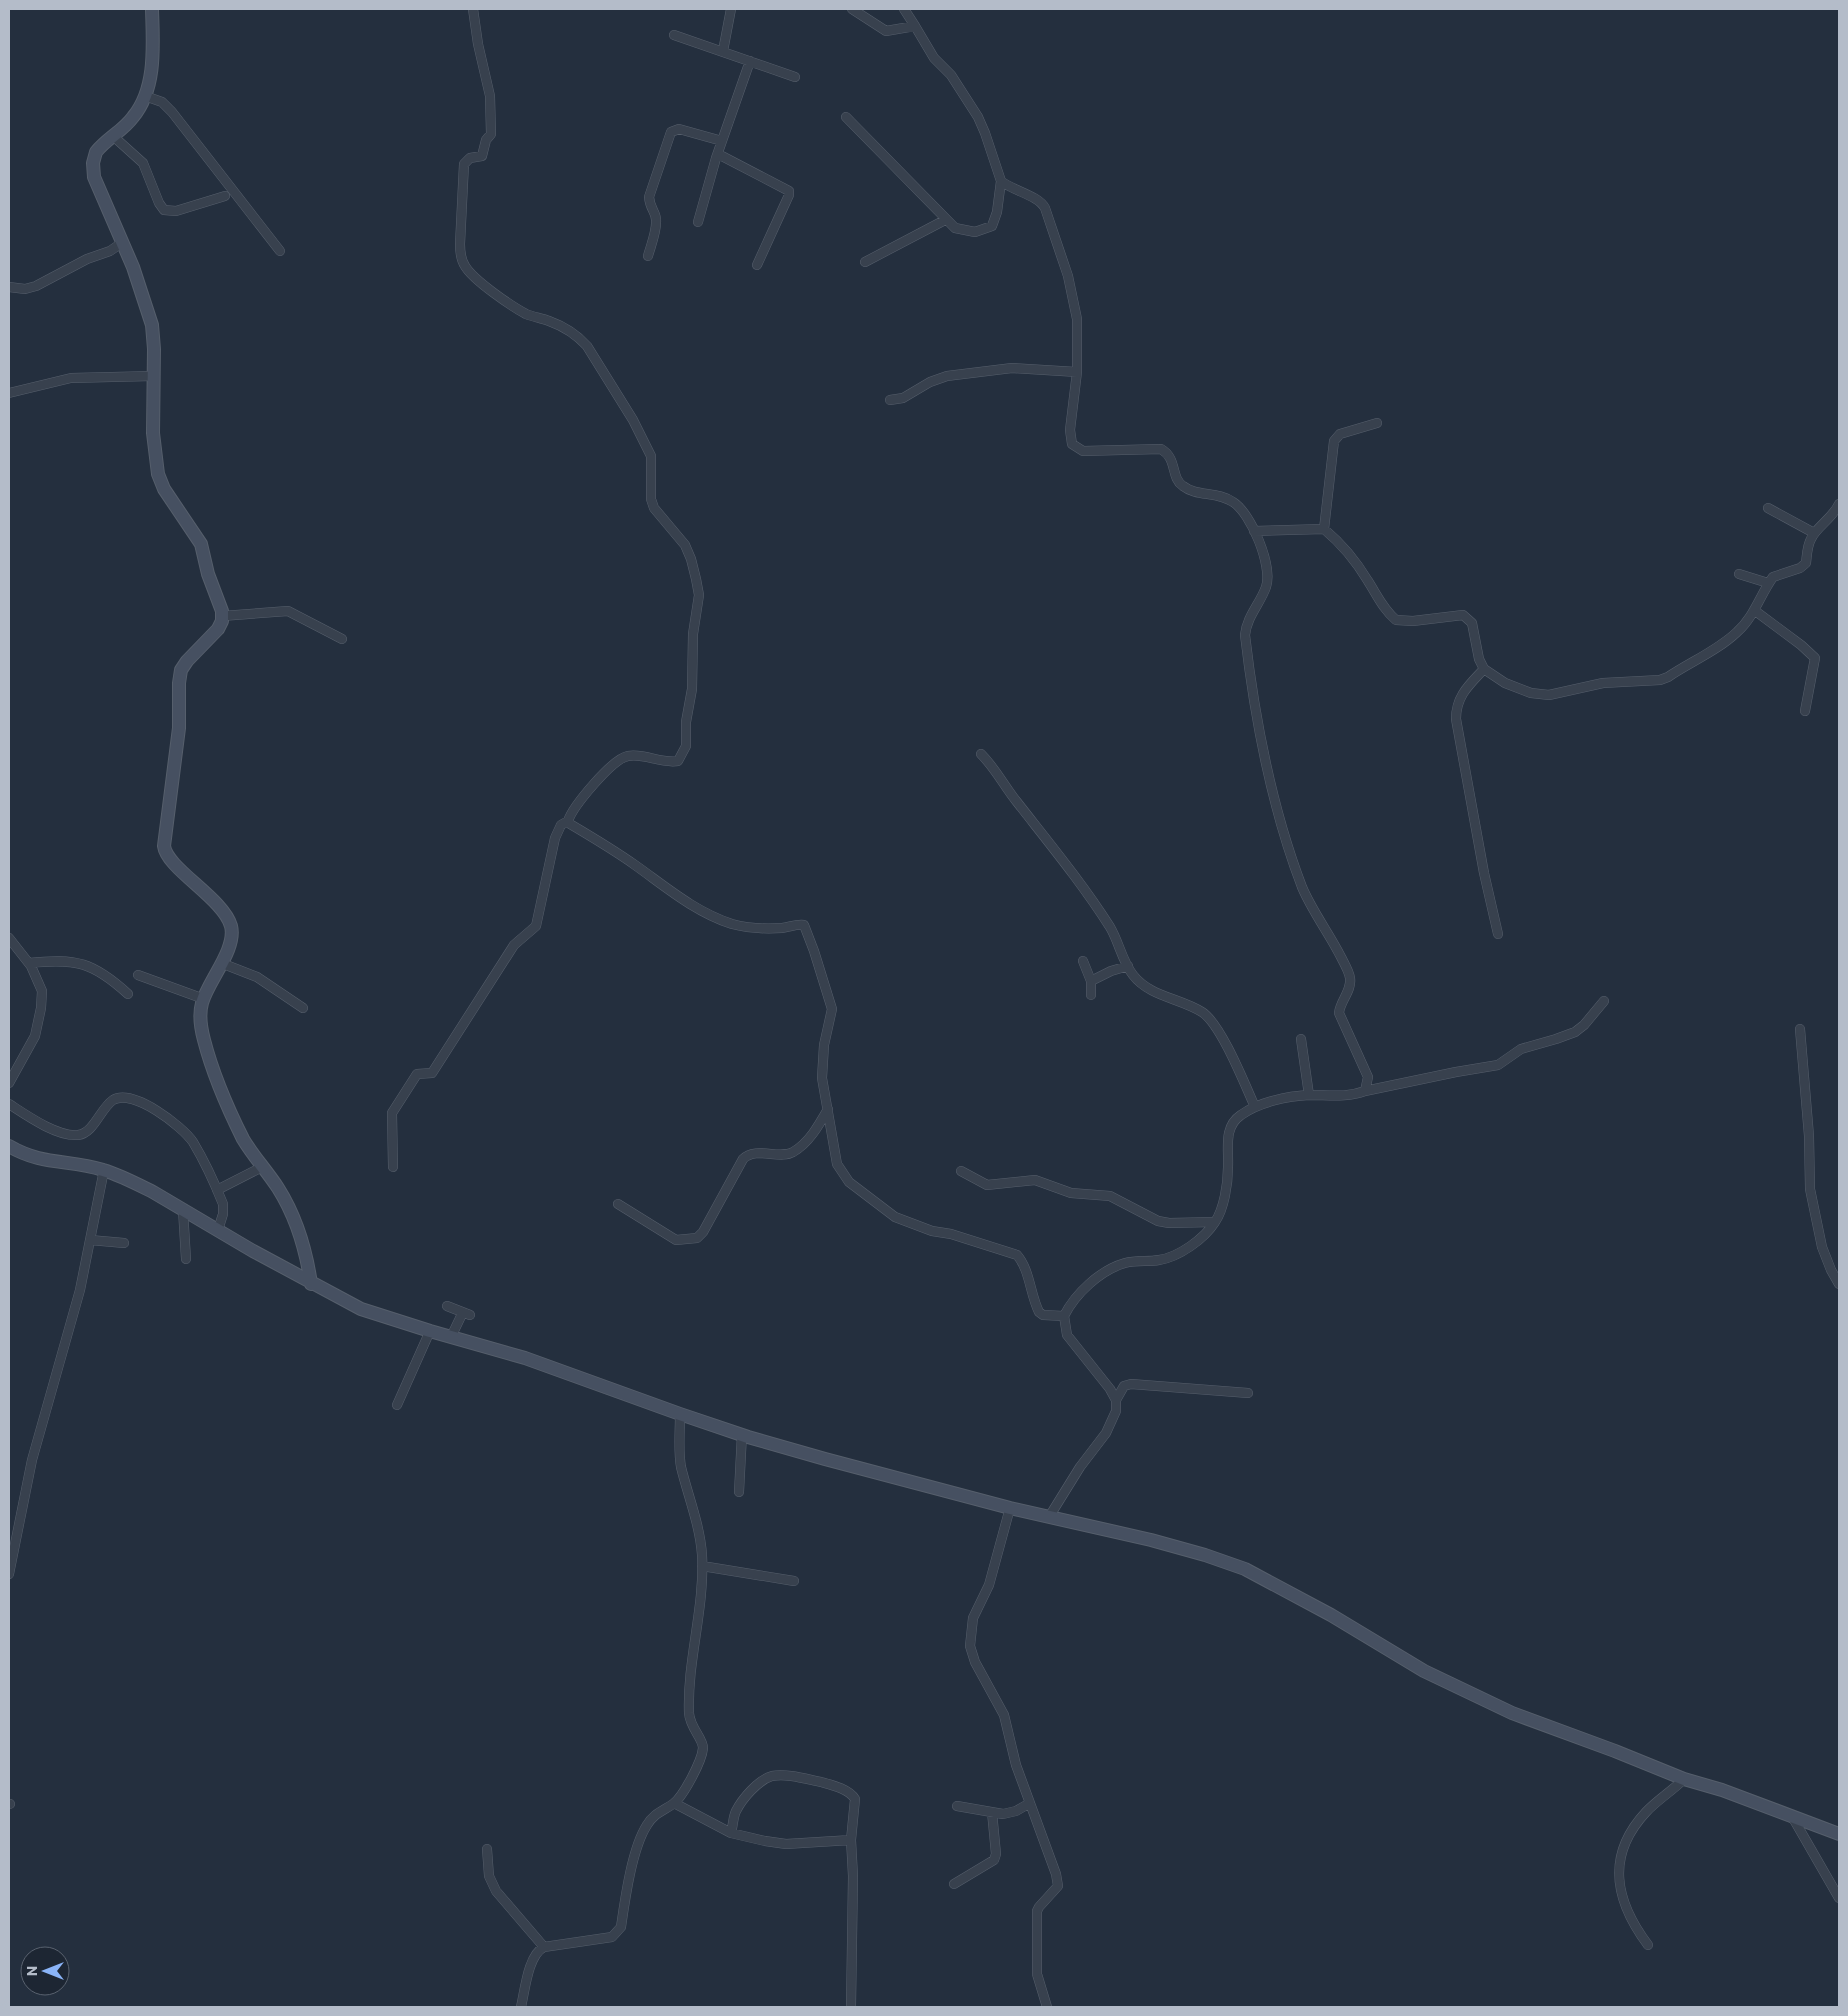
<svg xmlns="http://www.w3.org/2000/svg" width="1848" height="2016" viewBox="0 0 1848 2016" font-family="Commissioner,sans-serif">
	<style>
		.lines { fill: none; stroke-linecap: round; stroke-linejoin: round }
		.street-casing { stroke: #565f6c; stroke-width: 10 }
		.secondary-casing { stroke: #565f6c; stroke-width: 14 }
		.street { stroke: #38414e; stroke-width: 9 }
		.secondary { stroke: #465061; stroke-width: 12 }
	</style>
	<rect width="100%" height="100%" fill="#242f3e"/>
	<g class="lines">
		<defs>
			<path id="street" d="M473 9 478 44 490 96 491 134 486 140 482 156 470 158 464 164 460 244C460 251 461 260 465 266 473 280 511 306 526 314 533 317 541 318 549 321 563 326 577 335 587 346L633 420 651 456V499L654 508 685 545 691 559 696 579 699 595 693 634 692 689 686 722V746L678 761C661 764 645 753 628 756 612 759 573 806 568 821L570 824C592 837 614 850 635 865 666 887 695 912 732 924 747 928 767 929 782 928 790 927 796 924 804 925L814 951 832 1009 824 1045 822 1078 837 1164 849 1182 895 1217 932 1231 951 1234 1017 1255C1030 1270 1030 1294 1039 1312L1043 1315 1064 1316
				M852 9 886 31 915 26 934 58 951 75 978 117 985 133 1001 181C1013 191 1038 195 1045 208L1068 276 1077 319V372L1070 430 1072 444 1083 451 1161 449C1178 459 1170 477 1183 486 1197 497 1217 491 1233 502 1251 513 1273 566 1266 587 1260 604 1247 616 1245 635 1255 721 1271 806 1302 887 1312 911 1329 933 1341 957 1344 963 1349 971 1350 978 1352 991 1340 1001 1339 1013L1368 1077 1365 1091C1346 1098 1329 1095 1309 1095 1288 1096 1259 1102 1241 1115 1223 1127 1229 1149 1228 1167 1228 1184 1224 1209 1215 1222 1204 1239 1179 1257 1159 1260 1148 1262 1137 1260 1125 1263 1100 1270 1075 1294 1064 1316L1067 1335 1110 1389 1116 1400V1411L1106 1433 1080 1467 1049 1517
				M904 9 915 26
				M674 35 795 77
				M723 51 731 9
				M145 96 162 102 172 112 280 251
				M846 117 955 228 975 232 992 226 997 212 1001 181
				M113 136 143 163 159 203 164 210 176 211 225 196
				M718 154 789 191V195L757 265
				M698 222 716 158 750 61
				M648 256C651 245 657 231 656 220 656 212 650 209 649 197L671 132 679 129 722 141
				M865 262 945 220
				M9 287 25 289 36 286 87 259 110 251 123 242
				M9 393 71 378 153 376
				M890 400 903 398 930 382 947 376 1012 368 1077 372
				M1768 508 1814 533
				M1324 529 1334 441 1340 434 1377 423
				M1254 531 1324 529C1342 544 1356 561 1368 581 1377 595 1383 609 1396 620L1413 621 1463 615 1472 623 1479 659 1484 669 1505 683 1531 693 1549 695 1603 683 1660 680 1668 677C1690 662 1717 651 1737 632 1754 617 1760 595 1773 577L1800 568 1806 563C1807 555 1807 546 1811 539 1816 527 1832 519 1839 504
				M1739 574 1768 583
				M1754 610 1801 645 1815 658 1805 711
				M222 616 288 611 342 639
				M1484 669C1469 685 1456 696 1456 719L1484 873 1498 934
				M981 754C996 769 1004 786 1017 802 1049 843 1082 883 1110 927 1119 942 1122 961 1133 975 1150 997 1180 998 1202 1012 1221 1024 1245 1085 1255 1107
				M9 938 31 966 42 991 41 1008 35 1036 9 1083
				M1083 961 1091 981V995
				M29 963C76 958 93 962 128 994
				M221 963 257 977 303 1008
				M138 975 204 999
				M1091 981 1111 971 1128 966
				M1800 1029 1809 1136 1810 1189 1822 1247 1831 1270 1839 1284
				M1301 1039 1309 1095
				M1365 1091 1456 1072 1498 1065 1521 1049 1556 1039 1575 1032 1584 1025 1604 1001
				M9 1104C26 1115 57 1137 78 1135 94 1133 100 1109 113 1100 133 1088 182 1126 193 1142 205 1162 215 1184 223 1204V1214L218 1230
				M393 1167 392 1113 417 1074 432 1073 514 945 536 926 555 838 561 825 568 821
				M961 1171 987 1185 1035 1180 1071 1193 1110 1196 1158 1221 1169 1223 1215 1222
				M217 1190 262 1167
				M618 1204 676 1240 697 1238 703 1232 743 1159C756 1146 780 1160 793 1152 809 1143 819 1125 828 1109
				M183 1210 186 1259
				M90 1240 124 1243
				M447 1306 470 1315
				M451 1337 463 1312
				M1116 1400 1124 1386 1131 1384 1248 1393
				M397 1405 430 1331
				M739 1492 742 1434
				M1010 1508 989 1585 973 1618 970 1646 975 1662 1004 1715 1016 1765 1056 1874 1058 1886 1039 1907 1037 1911V1974L1047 2007
				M702 1566 794 1581
				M9 1574 32 1460 80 1290 104 1170
				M674 1803 731 1833 765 1841 786 1844 851 1840 855 1799C849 1789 832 1785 821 1782 806 1779 787 1773 772 1776 758 1780 742 1799 736 1811 733 1817 733 1826 731 1833
				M9 1804H10
				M957 1806 1003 1814 1016 1811 1030 1803
				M1793 1818 1839 1898
				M851 1840 853 1876 851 2007
				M487 1849 489 1876 496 1891 544 1947
				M954 1884 994 1860 996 1854 992 1812
				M1648 1945C1615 1901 1605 1856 1646 1812 1657 1800 1672 1791 1684 1779
				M521 2007C525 1990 528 1955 544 1947L612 1937 621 1927C625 1899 632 1848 647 1825 654 1813 663 1811 673 1804 683 1797 702 1761 703 1748 703 1738 690 1728 689 1713 687 1660 705 1608 702 1555 700 1525 688 1496 681 1467 678 1450 680 1432 680 1414"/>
			<path id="secondary" d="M152 9C153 44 157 88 133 117 123 131 107 138 96 152L93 163 94 177 133 267 152 325 154 349 153 433 158 474 164 489 201 544 208 574 222 611V621L218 629 187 661 181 670 179 683V728L164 846C167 869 223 898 231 926 237 949 208 981 202 1003 199 1014 201 1029 204 1040 213 1075 227 1107 243 1139 253 1156 267 1171 278 1188 297 1218 306 1249 311 1284
				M9 1146C43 1166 69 1159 103 1170 120 1175 137 1184 153 1192L253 1251 361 1309 430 1331 525 1358 680 1414 748 1437 825 1459 1010 1508 1151 1540 1205 1555 1245 1569 1331 1615 1424 1671 1512 1713 1615 1751 1684 1779 1722 1790 1839 1834"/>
		</defs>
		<use href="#street" class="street-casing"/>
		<use href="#secondary" class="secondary-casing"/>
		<use href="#street" class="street"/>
		<use href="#secondary" class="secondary"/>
	</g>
	<rect width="1848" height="2016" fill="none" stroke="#b4bcc9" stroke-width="20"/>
	<g transform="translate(45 1971) rotate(270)"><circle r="24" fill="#1d2633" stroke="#59626f"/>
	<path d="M0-4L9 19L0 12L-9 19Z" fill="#8ab4f8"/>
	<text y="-8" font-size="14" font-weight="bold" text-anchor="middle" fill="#b4bcc9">N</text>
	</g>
</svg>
